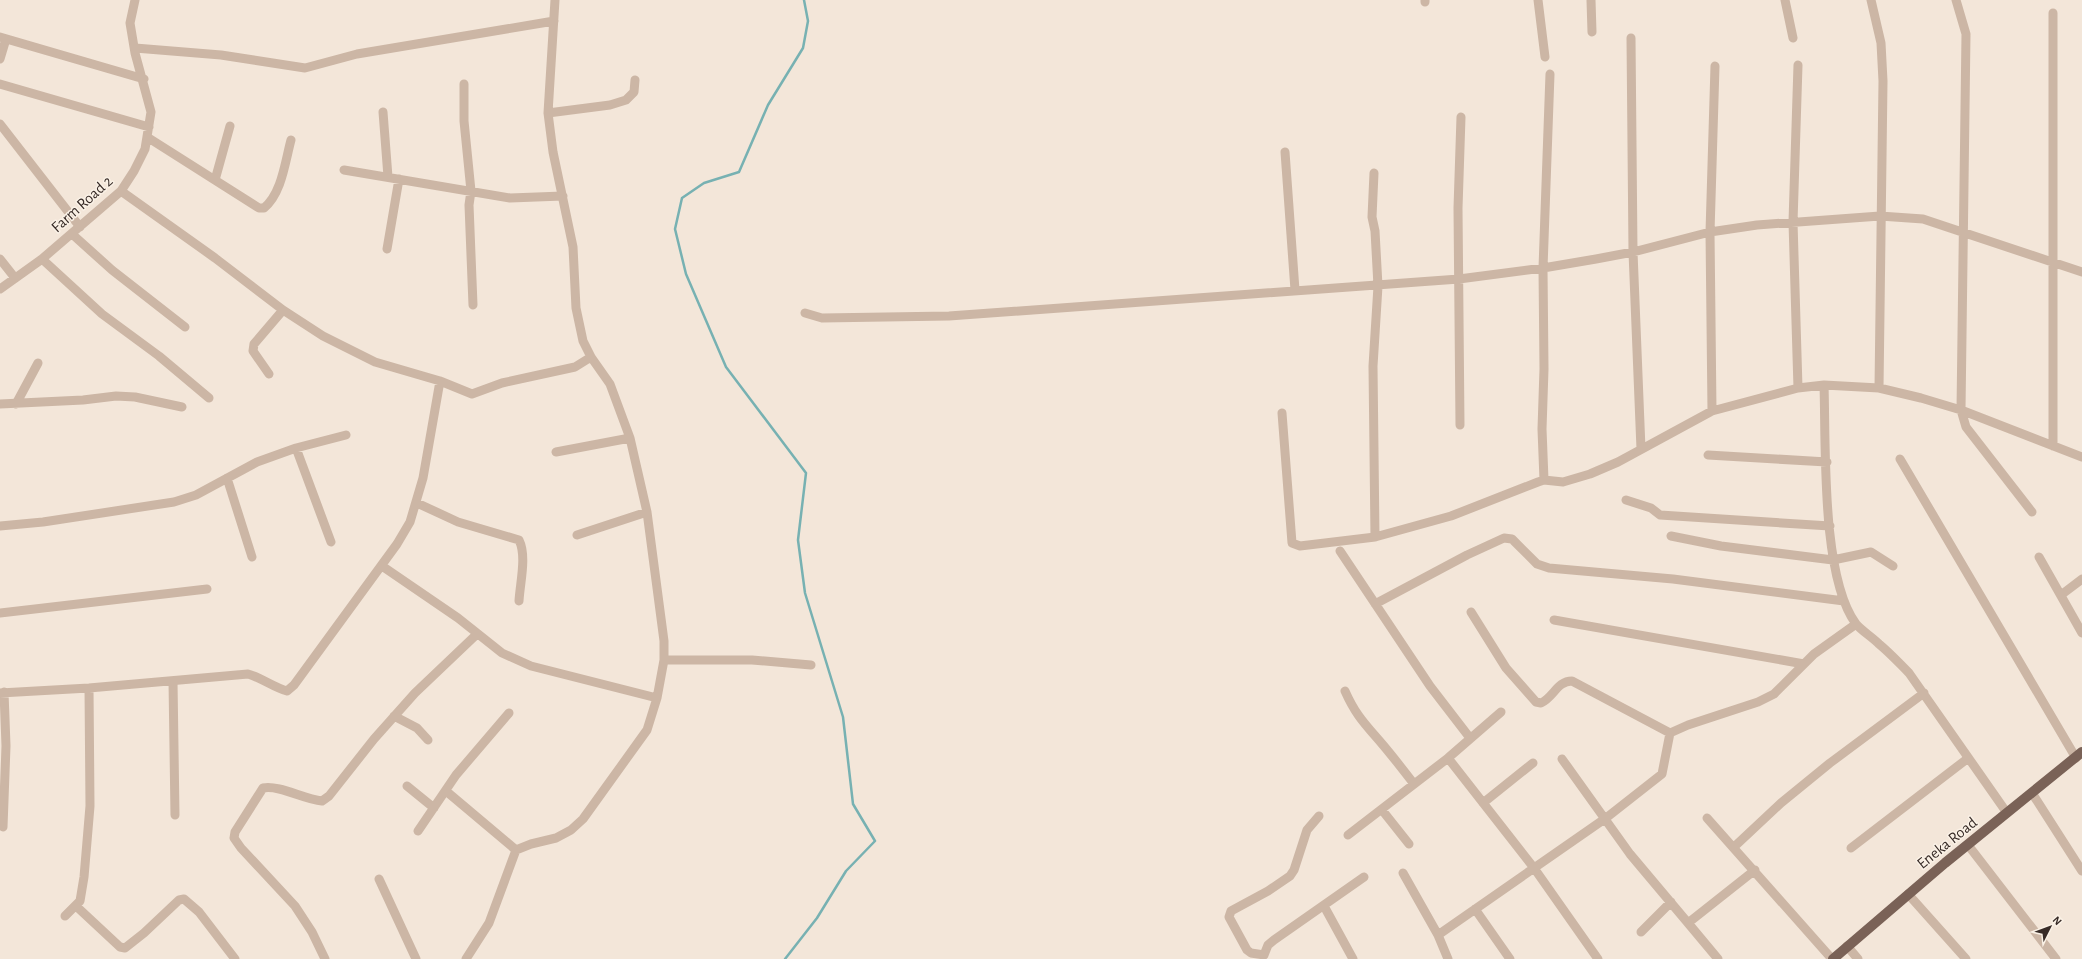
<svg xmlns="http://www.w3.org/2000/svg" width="2082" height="959" viewBox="0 0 2082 959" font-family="'Alegreya Sans',sans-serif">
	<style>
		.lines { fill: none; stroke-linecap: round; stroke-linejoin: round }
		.stream { stroke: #77b1b2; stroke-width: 2.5 }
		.minor { stroke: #ccb6a5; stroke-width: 9 }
		.major { stroke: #7a6257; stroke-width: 10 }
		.labels { text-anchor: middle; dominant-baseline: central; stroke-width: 3; stroke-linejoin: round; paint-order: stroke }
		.street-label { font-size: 16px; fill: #372b27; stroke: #faf1e6 }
	</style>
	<rect width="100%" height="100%" fill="#f3e6d9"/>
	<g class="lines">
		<path class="stream" d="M785 959 817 918 846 871 875 841 853 804 843 717 805 593 798 540 806 473 726 367 686 274 675 229 682 198 704 183 739 172 768 105 803 48 808 21 804 0"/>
		<path class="minor" d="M555 0 548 113 553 152 573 247 576 308 583 341 591 357 610 384 630 438
			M1425 0V2
			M1538 0 1545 57
			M1591 0 1592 32
			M1785 0 1793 38
			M1871 0 1881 43 1883 81 1879 388
			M1956 0 1966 34 1961 410 1966 427 2032 512
			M2053 13V446
			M0 37 144 79
			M1631 38 1633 252 1641 449
			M135 48 221 55 305 68 357 54 554 21
			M0 59 6 39
			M0 84 149 127
			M464 84V121L471 191 469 205 473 305
			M383 112 388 177
			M548 113 610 105 626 100 634 92 635 80
			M0 124 80 227
			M147 137 259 208H264C282 193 285 162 291 140
			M1285 152 1295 290
			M344 170 510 198 563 196
			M1374 173 1372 217 1375 231 1378 286 1373 366 1375 537
			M215 180 230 126
			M121 191 215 258 283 310 323 336 375 362 440 381 472 394 502 383 575 367 591 357
			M72 234 112 270 185 327
			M387 249 399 179
			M0 259 15 278
			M42 259 102 314 159 356 209 398
			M0 289 42 259 121 191 134 171 145 149 151 112 135 53 130 23 135 0
			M805 313 822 318 949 316 1459 279 1543 268 1596 259 1633 252 1710 232 1757 225 1880 216 1923 219 2082 272
			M269 374 253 351 254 344 283 310
			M1824 385C1826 445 1821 577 1856 624 1862 631 1872 637 1879 644 1890 653 1899 663 1909 673L2007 813
			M1798 388 1793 222 1798 65
			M0 404 83 400 116 396 135 397 182 407
			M16 404 38 363
			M1712 411 1710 232 1715 66
			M1282 413 1292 543 1300 546 1375 537 1451 516 1538 482 1544 480 1563 482 1590 474 1618 462 1712 411 1798 388 1824 385 1879 388 1921 398 1961 410 2082 457
			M1460 425 1458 208 1461 117
			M296 448 331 542
			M1708 455 1827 462
			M1900 459 2076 758
			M227 478 252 557
			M1544 480 1542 429 1544 369 1543 268 1550 74
			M1626 500 1651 508 1660 515 1830 526
			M417 503 458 522 519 540C527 556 520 583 519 601
			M0 526 43 522 174 502 196 495 257 462 296 448 346 435
			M577 535 647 512
			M1671 536 1721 546 1833 560 1871 552 1893 566
			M1340 551 1430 686 1470 738
			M2039 557 2082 633
			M382 566 458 618 502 653 531 666 657 698
			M2061 595 2082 579
			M1375 604 1467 555 1504 538 1512 539 1537 564 1549 568 1673 579 1844 601
			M1471 612 1506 668 1536 702 1541 703C1554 697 1557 681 1572 681L1670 733
			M0 613 207 589
			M1554 620 1804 664
			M664 660H752L811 665
			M173 681 175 815
			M1345 691C1356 716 1366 725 1383 745 1394 758 1404 771 1414 784
			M0 693 89 688 248 674C262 678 273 687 287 691L294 685 397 544 410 522 423 478 440 381
			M394 716 417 728 428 740
			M1670 733 1688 725 1758 702 1774 694 1814 654 1856 624
			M1448 758 1534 868 1598 959
			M1562 759 1630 854 1688 923 1755 870
			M407 786 434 808
			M446 791 516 850
			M2032 793 2082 871
			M1483 803 1533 763
			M1382 810 1409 844
			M1707 818 1832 959
			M3 827 6 746 4 692
			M418 831 456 775 509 713
			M1348 835 1448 758 1501 712
			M1968 845 2056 959
			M1734 847 1781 803 1830 763 1924 693
			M1851 848 1967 759
			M1403 873 1438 935 1448 959
			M379 879 416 959
			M1908 894 1966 959
			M76 906 120 947 125 948 144 933 179 900 184 899 199 912 235 959
			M1324 906 1353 959
			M1475 909 1510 959
			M65 916 80 901 84 877 90 806 89 688
			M1688 923 1718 959
			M1641 932 1671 902
			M1438 935 1606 818 1662 774 1670 733
			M1847 946 1858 959
			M1264 955 1251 953 1247 950 1229 917 1231 911 1268 891 1290 876 1294 870 1307 830 1319 816
			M1264 955 1268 945 1274 940 1364 877
			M325 959 312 932 295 906 241 848 234 838 235 832 263 788C280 785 303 799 322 801L329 796 374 739 415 693 477 634
			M466 959 489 923 516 850 531 844 556 838 571 830 583 819 647 730 657 698 664 660V641L647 512 630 438 556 452"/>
		<path class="major" d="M1833 959 1945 863 2082 752"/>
	</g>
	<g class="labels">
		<g class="street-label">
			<text transform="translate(82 204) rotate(-42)">Farm Road 2</text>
			<text transform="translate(1947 843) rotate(-39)">Eneka Road</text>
		</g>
	</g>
	<g transform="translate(2050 927) rotate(48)" stroke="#faf1e6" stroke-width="3" paint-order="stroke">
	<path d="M0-3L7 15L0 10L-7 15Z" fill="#372b27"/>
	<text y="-6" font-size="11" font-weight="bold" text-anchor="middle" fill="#372b27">N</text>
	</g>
</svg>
